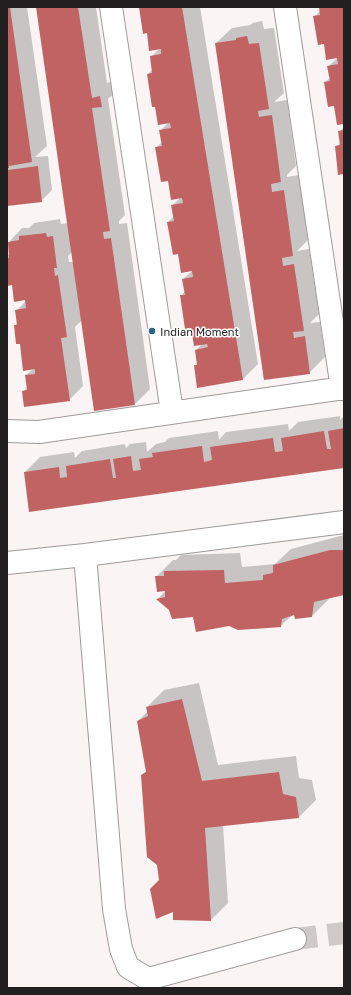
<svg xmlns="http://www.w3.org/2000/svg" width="351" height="995" viewBox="0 0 351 995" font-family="'Golos Text',sans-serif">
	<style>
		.shadow { fill: #0003; fill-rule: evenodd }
		.building { fill: #c06362 }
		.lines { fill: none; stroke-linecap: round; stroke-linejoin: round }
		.minor-tunnel { stroke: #cfcac9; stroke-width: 22; stroke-dasharray: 22 11; stroke-linecap: butt }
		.minor-casing { stroke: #9f9a9a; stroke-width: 24 }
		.minor { stroke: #fff; stroke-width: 22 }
		.poi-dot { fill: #2e657f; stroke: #fff; stroke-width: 1.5 }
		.labels { text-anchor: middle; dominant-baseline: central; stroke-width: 3; stroke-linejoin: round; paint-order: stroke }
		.poi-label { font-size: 11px; fill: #211f1f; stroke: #fff; text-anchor: start }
	</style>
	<rect width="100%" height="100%" fill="#faf5f4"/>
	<path class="shadow" d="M7 7H27L47 146 35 157 48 156 52 190 41 201 7 205Z
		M37 7H96L107 83 115 81 117 91 108 99 125 215 119 221V224L127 223 150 389 135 404 82 320 75 327 83 386 69 400 24 391 28 387 26 375 34 368 20 343 15 325 18 322 16 311 26 301 12 284 7 285V256L10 253 9 242 22 228H29L34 223 60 219 61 224 68 223ZM72 252 74 262H69L68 256Z
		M140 7H200L258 364 243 379 195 366 198 363 196 350 202 344 192 327 181 296 185 291 183 279 193 270 179 253 168 222 174 216 173 205 180 198 169 180 156 148 162 142 160 131 169 122 148 74 153 69 151 57 159 49 148 32Z
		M320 7H344V123L335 105 325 82 330 78 328 67 338 57 324 42 315 16 320 11Z
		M262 21 264 29 274 28 284 93 274 102 287 100 296 166 287 175V177L299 175 308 240 297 251 309 249 319 314 310 323 320 322 325 357 309 373 264 379 216 43 232 28 250 25 253 23Z
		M344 127V173L336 147 341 142 339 132Z
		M340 416V420L344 416V467L30 511 25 472 40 457 74 452 75 458 82 451 125 444 126 448 130 444 146 442 147 452 156 444 165 442 169 438 218 431 219 440 226 432 288 424 289 431 298 422Z
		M344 535V594L329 597V599L312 616 294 614 280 626 229 625 170 610 158 599 166 590 156 577 173 560H176L181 555 240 553 242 567 275 564 291 549Z
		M199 683 218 765 296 756 299 778 312 780 316 800 299 817 223 825 228 903 211 920 174 919V910L160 880 142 775 147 771 138 721 148 711 147 707 164 690Z"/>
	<path class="building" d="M7 7H10L32 162 9 166V168H7Z
		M36 7H78L92 98 100 96 102 107 92 108 110 231 103 232 104 239 111 238 135 405 94 411Z
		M139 7H182L243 380 197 388 194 365H197L195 350 208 347 207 344 194 346 191 328 185 329 180 295H185L182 279 193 277 192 271 181 273 178 254 173 255 167 222 174 221 171 205 183 203 182 198 171 200 168 181 161 182 155 147 162 146 159 130 171 128 170 123 158 125 155 107H152L147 74 152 73 150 56 161 54V49L149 51 147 33 143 34Z
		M319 7H344V124L337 125 334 106 328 107 324 82 330 81 327 66 338 64 337 58 326 60 324 44 318 45 313 16 320 15Z
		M247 36 249 44 259 43 269 109 258 111 259 117 272 115 281 182 271 184 272 192 284 190 293 256 282 258 283 266 294 264 304 331 293 332 294 338 305 336 310 374 264 380 215 43 236 40V38Z
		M344 130V174L338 175 335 146 340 145 338 131Z
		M38 166 42 202 7 206 8 170Z
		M46 233 47 237 53 236 57 268H54L55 276 58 275 67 337 61 338 70 401 24 407 22 391 27 390 25 375 35 374V369L23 371 20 344H16L14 325H17L15 310 26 308 25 300 14 302 12 285 7 286V258H9L8 242 19 240V236Z
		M344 428V468L29 512 24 472 59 467 60 478 67 477 66 466 110 459 113 478H116L113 459 131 456 133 471 141 470 139 459 153 457 152 453 202 446 204 462 212 460 210 447 273 438 275 452 283 451 281 438 324 431 327 449H331L328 431Z
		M330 550H344V595L314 602 312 617 295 619 294 615 282 619 281 627 238 630 229 626 196 632 193 617 172 619 169 610 156 599 165 597V591L157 592 155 576H164V571L224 570 225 583 263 580V575L273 573V565Z
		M182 699 202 781 279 772 283 794 296 797 299 818 205 828 211 921 173 920V912L156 919 150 889 159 880 157 865 147 857 141 775 146 772 137 721 148 716 146 707Z"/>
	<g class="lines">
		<path class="minor-tunnel" d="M295 939 344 933"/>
		<defs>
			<path id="minor" d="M111 7 172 412
				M285 7 342 389
				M7 431 39 432 344 388
				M85 555 114 909 121 949 128 967 148 979 295 939
				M7 563 85 555 344 522"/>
		</defs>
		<use href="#minor" class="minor-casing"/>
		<use href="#minor" class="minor"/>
	</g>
	<circle class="poi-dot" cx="152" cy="331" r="4"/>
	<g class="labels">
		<g class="poi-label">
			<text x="160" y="331">Indian Moment</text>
		</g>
	</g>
	<rect width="351" height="995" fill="none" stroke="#211f1f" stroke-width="16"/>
</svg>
